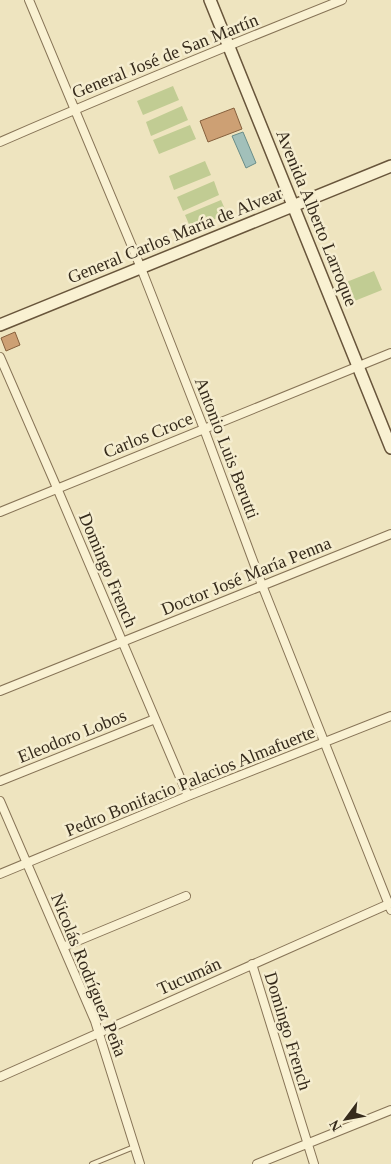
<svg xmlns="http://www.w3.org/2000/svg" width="391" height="1164" viewBox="0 0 391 1164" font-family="Georgia,serif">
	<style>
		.green { fill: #c1cc93 }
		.water { fill: #a2c0ba; stroke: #6a8d88 }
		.building { fill: #cda074; stroke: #86603d }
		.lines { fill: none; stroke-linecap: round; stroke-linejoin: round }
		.lane-casing { stroke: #877457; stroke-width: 6 }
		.street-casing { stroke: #877457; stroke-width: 10 }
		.secondary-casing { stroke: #68553b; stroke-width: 14 }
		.lane { stroke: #f9f1d2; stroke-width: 4 }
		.street { stroke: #f9f1d2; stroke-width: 8 }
		.secondary { stroke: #f9f1d2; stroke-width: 11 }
		.labels { text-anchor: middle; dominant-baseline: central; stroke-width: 5; stroke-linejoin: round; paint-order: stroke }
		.street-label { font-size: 18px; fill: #362b1c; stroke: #f5edcf }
	</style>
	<rect width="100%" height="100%" fill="#eee4bf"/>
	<path class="green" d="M173 86 179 100 143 115 137 101Z
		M182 106 188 120 151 136 146 122Z
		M190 125 196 139 159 154 153 140Z
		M205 161 211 175 174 190 169 176Z
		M214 181 219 195 183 211 177 197Z
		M221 200 227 214 191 229 185 215Z
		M374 271 382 290 347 304 339 285Z"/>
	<path class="water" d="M243 132 256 163 246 168 232 136Z"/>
	<path class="building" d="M234 108 242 129 208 142 200 121Z
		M15 332 20 345 6 351 1 338Z"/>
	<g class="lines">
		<defs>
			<path id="lane" d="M92 1164 134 1147"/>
			<path id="street" d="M29 0 141 268 204 429 262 585 391 910
				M0 142C113 93 227 46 342 0
				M0 357 57 488 188 796
				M0 512 391 353
				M0 691 391 534
				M0 781 155 719
				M0 801 95 1021 140 1164
				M0 874 188 796 391 716
				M63 947 186 896
				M252 964 314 1164
				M0 1077 391 903
				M257 1164 391 1110"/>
			<path id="secondary" d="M210 0 391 448
				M0 325 391 166"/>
		</defs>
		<use href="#lane" class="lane-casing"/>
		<use href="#street" class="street-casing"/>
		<use href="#secondary" class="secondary-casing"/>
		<use href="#lane" class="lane"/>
		<use href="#street" class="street"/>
		<use href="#secondary" class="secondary"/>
	</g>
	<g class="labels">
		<g class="street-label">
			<text transform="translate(165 56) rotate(-22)">General José de San Martín</text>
			<text transform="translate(317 218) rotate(68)">Avenida Alberto Larroque</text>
			<text transform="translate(175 235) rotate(-22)">General Carlos María de Alvear</text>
			<text transform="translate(148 435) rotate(-22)">Carlos Croce</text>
			<text transform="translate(227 448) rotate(69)">Antonio Luis Berutti</text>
			<text transform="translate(108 570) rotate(67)">Domingo French</text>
			<text transform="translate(246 576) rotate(-22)">Doctor José María Penna</text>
			<text transform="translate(72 736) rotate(-22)">Eleodoro Lobos</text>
			<text transform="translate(190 781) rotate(-22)">Pedro Bonifacio Palacios Almafuerte</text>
			<text transform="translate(89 975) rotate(68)">Nicolás Rodríguez Peña</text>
			<text transform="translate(189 976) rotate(-24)">Tucumán</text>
			<text transform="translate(288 1031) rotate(73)">Domingo French</text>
		</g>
	</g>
	<g transform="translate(346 1119) rotate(238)" stroke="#f5edcf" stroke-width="4" paint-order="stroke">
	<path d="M0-4L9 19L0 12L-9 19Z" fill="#362b1c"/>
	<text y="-8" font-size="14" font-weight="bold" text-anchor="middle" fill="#362b1c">N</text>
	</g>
</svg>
